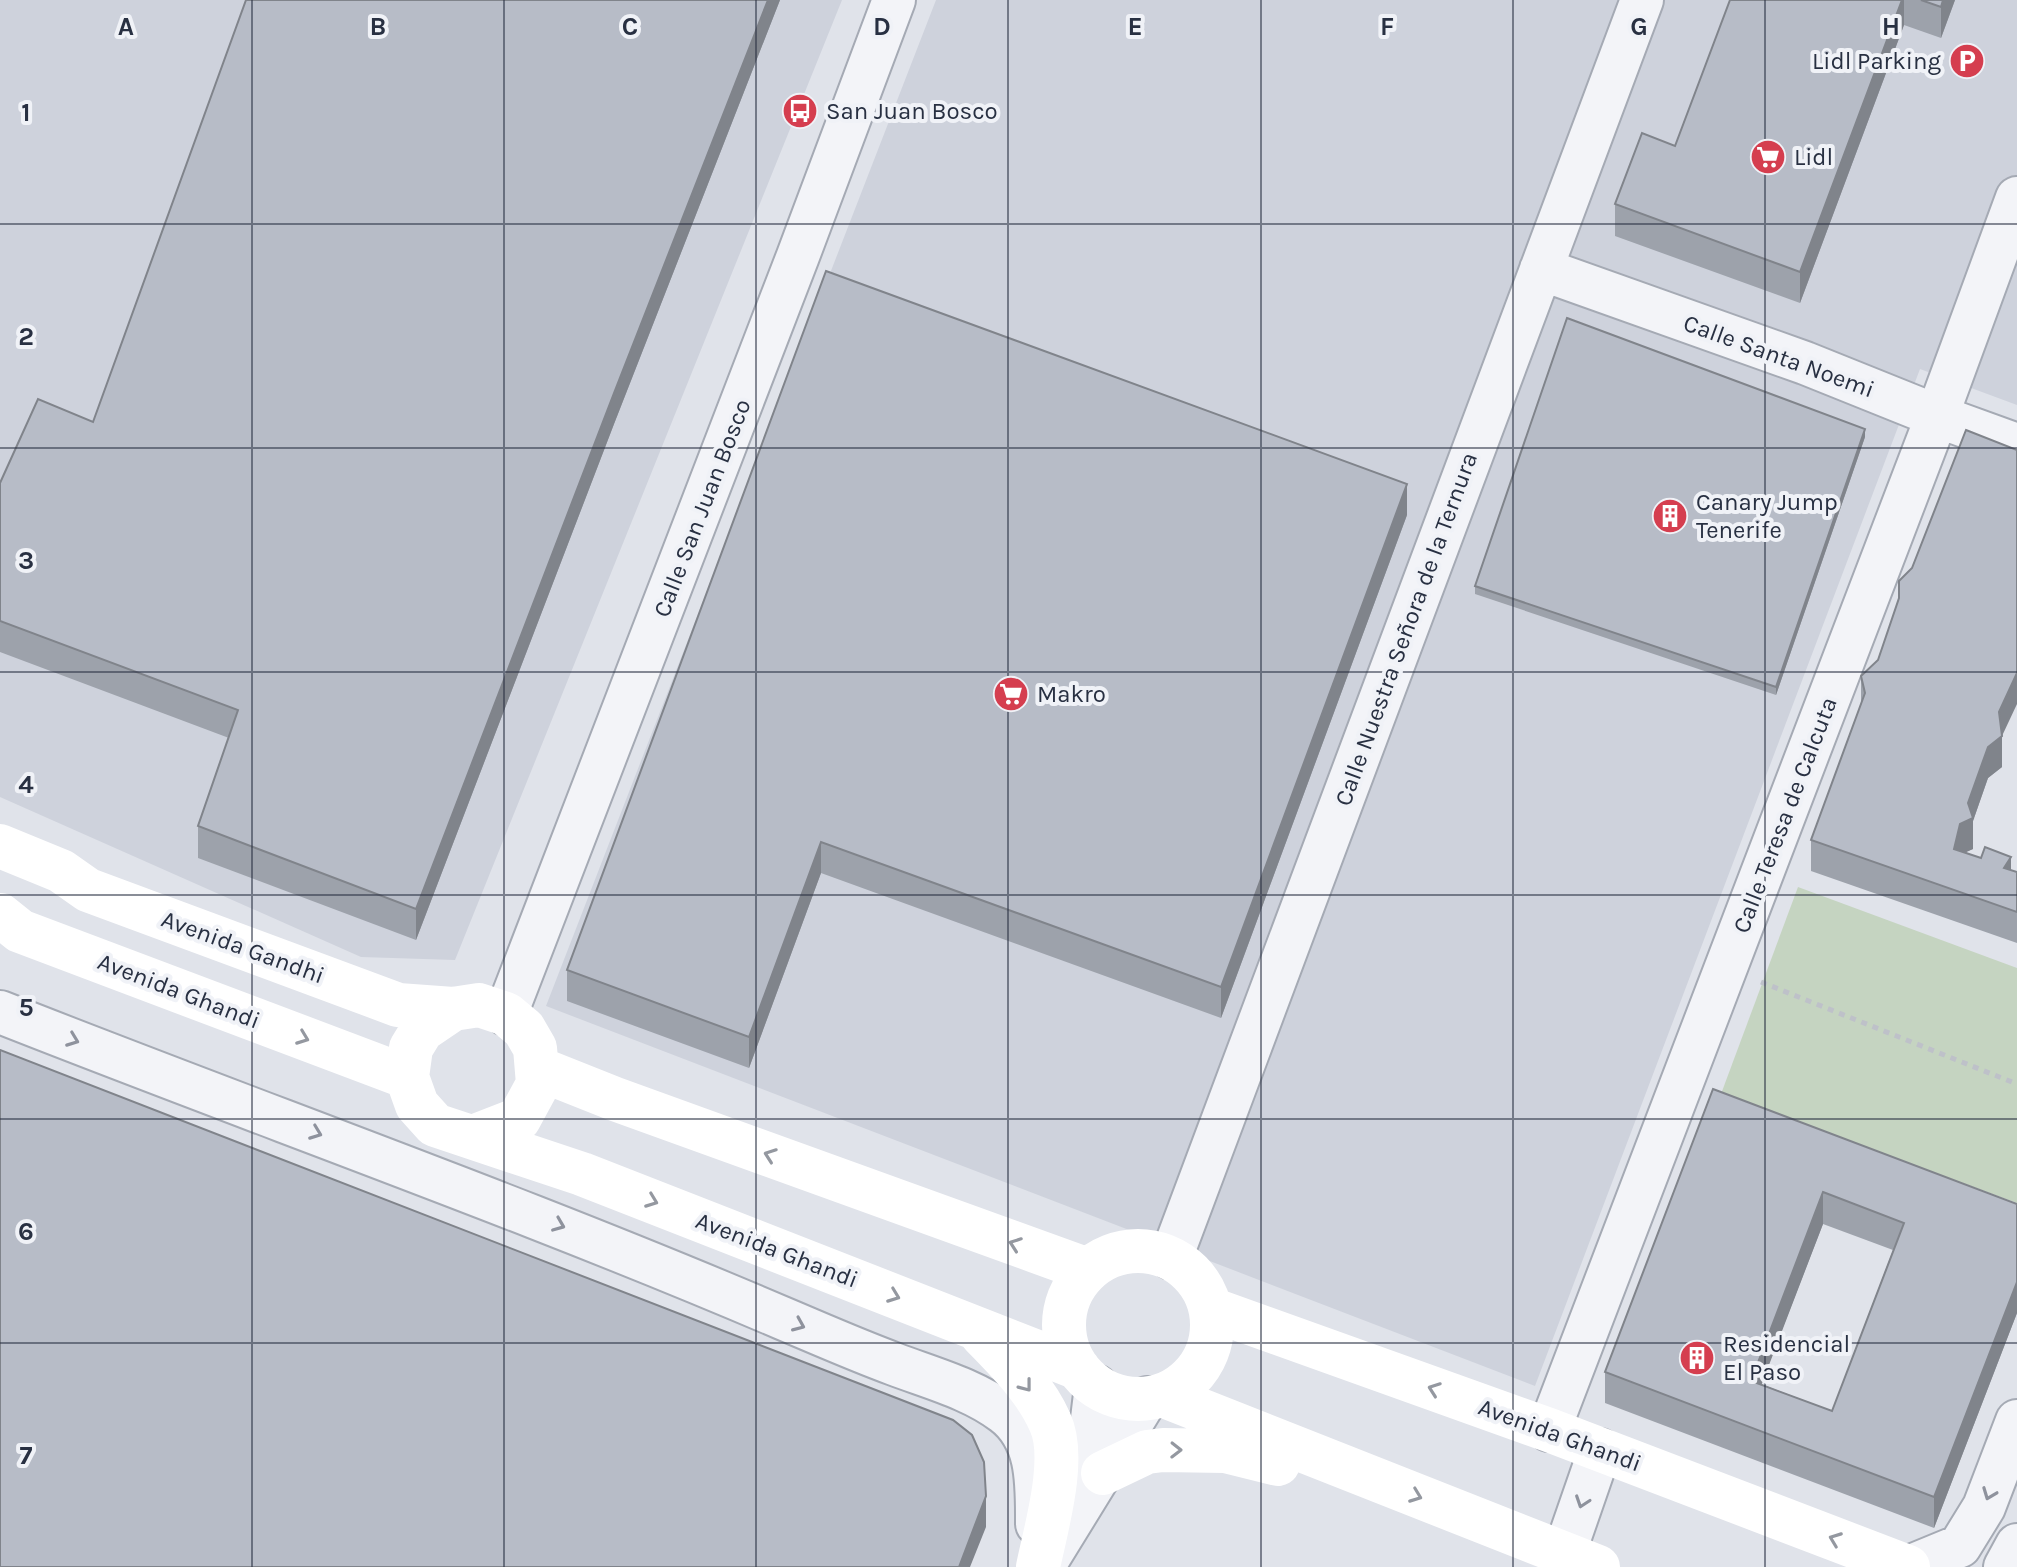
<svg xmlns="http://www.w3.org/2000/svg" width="2017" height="1567" viewBox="0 0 2017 1567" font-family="Karla,sans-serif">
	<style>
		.built { fill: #ced2dc }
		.green { fill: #c5d4c1 }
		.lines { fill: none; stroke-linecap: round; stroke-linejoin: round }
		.street-casing { stroke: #a5aab4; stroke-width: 46 }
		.path { stroke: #bec1c9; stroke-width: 5; stroke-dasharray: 6 6; stroke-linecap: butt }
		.street { stroke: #f3f4f8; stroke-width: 42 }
		.secondary { stroke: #fff; stroke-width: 44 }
		.wall { fill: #9da2ab; fill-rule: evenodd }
		.shaded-wall { fill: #80848b }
		.building { fill: #b7bcc7; stroke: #80848b; stroke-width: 2; fill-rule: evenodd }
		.oneway { stroke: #9498a0 }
		.oneway2 { stroke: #8e929d }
		.grid { fill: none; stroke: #283042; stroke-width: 2; stroke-opacity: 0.55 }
		.labels { text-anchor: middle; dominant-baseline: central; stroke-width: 8; stroke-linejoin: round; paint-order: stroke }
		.poi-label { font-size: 24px; fill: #283042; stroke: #f0f2f7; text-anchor: start }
		.street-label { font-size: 24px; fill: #283042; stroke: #f0f2f7 }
		.grid-label { font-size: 26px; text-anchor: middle; font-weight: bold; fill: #283042; stroke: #f0f2f7; stroke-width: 8; stroke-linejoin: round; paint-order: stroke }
	</style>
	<rect width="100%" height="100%" fill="#e0e3ea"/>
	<path class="built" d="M0 0H842L455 960 361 957 0 797Z
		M936 0H2017V405L1920 369 1535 1386 546 1006Z"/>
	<path class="green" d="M1798 887 2017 968V1203L1721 1094Z"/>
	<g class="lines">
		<defs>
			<path id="street" d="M1541 269 1805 363 1937 416 2017 445
				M0 1012C261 1115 525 1208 782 1318 820 1334 856 1350 894 1364 931 1378 973 1389 1004 1413 1039 1439 1037 1485 1037 1524
				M506 1014 798 256 894 0
				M1171 1258 1642 0
				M1549 1430 1937 416 2017 198
				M1074 1489 1087 1460 1096 1386
				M1564 1554 1600 1450
				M1043 1567 1147 1398
				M1909 1567 1960 1546 1984 1507 2017 1421
				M2005 1567 2017 1545"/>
		</defs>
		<use href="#street" class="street-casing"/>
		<path class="path" d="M1761 982 2017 1084"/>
		<use href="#street" class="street"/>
		<path class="secondary" d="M0 846 61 871 88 890 398 1005 453 1009
			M0 915 20 931 407 1077
			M537 1068 615 1099 1088 1270
			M473 1137 519 1119 538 1084 535 1048 524 1029 506 1014 479 1005 453 1009 422 1030 411 1048 407 1077 417 1105 435 1125 582 1174 1078 1368
			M1064 1325a74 74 0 1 1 148 0a74 74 0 1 1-148 0Z
			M1211 1309 1549 1430 1908 1567
			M982 1335C1007 1361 1035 1388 1050 1422 1067 1458 1046 1528 1038 1567
			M1162 1395 1598 1567
			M1103 1473 1147 1452 1163 1450 1225 1451 1278 1464"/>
	</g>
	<path class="wall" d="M246 0H780L614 424 416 940 198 858V826L229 738 0 652V483L93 422Z
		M1730 0H1955L1941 38 1904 25 1800 303 1615 236V204L1675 146Z
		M1865 437 1776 695 1475 594V586Z
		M1407 515 1221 1018 821 873 749 1068 567 1001V970Z
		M1861 676 2002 736V767L1988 778 1973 821V849L1965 852 2017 872V943L1811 871V840L1861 703Z
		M1713 1089 2017 1204V1313L1934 1528 1605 1403V1372ZM1823 1224 1893 1250 1832 1411 1761 1384Z"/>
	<path class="shaded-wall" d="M768 0H780L614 424 416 940V909L614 393Z
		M1902 0H1904V25L1800 303V272Z
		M1943 0H1955L1941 38V7Z
		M1865 429V437L1776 695V687Z
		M1407 484V515L1221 1018V987Z
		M2017 673V704L2002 736V767L1988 778 1973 821V849L1960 855 1954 849 1960 824 1999 712Z
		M821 842V873L749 1068V1037Z
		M2011 857V888L2004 868Z
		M1823 1192V1224L1751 1412V1381Z
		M2017 1282V1313L1934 1528V1497Z
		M986 1496V1527L970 1567H959Z"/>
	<path class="building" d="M246 0H768L614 393 416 909 198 826 238 710 0 621V483L38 399 93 422Z
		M1730 0H1902L1800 272 1615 204 1642 133 1675 146Z
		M1921 0H1943L1941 7Z
		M826 271 1407 484 1221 987 821 842 749 1037 567 970Z
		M1567 318 1865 429 1776 687 1475 586Z
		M1966 430 2017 450V673L1999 712 2002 736 1988 747 1968 803 1973 818 1960 824 1954 849 1981 858 1985 847 2011 857 2004 868 2017 872V912L1811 840 1865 693 1861 676 1878 660 1899 598V581L1912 568Z
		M0 1050 953 1420 972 1435 984 1462 986 1496 959 1567H0Z
		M1713 1089 2017 1204V1282L1934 1497 1605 1372ZM1823 1192 1904 1223 1832 1411 1751 1381Z"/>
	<defs><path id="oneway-chevron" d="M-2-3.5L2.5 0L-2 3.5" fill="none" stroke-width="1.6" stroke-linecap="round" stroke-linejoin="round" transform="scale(2)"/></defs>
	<g class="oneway">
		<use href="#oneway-chevron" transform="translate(303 1038) rotate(21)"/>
		<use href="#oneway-chevron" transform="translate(770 1155) rotate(-160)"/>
		<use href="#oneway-chevron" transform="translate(652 1201) rotate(21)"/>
		<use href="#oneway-chevron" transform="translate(1015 1244) rotate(-160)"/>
		<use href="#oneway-chevron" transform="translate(894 1296) rotate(21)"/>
		<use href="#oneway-chevron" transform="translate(1026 1386) rotate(52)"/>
		<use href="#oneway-chevron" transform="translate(1434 1389) rotate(-160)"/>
		<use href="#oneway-chevron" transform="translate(1176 1450) rotate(1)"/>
		<use href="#oneway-chevron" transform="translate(1416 1496) rotate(21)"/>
		<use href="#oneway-chevron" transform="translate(1835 1539) rotate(-159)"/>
	</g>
	<g class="oneway2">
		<use href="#oneway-chevron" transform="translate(73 1040) rotate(21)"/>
		<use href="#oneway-chevron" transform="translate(316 1133) rotate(21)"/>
		<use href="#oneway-chevron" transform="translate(559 1225) rotate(22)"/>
		<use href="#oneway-chevron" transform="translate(799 1325) rotate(23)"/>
		<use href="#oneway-chevron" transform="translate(1989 1494) rotate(111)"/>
		<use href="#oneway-chevron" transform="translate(1582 1502) rotate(109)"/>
	</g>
	<path class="grid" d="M252 0V1567M504 0V1567M756 0V1567M1008 0V1567M1261 0V1567M1513 0V1567M1765 0V1567M0 224H2017M0 448H2017M0 672H2017M0 895H2017M0 1119H2017M0 1343H2017"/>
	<defs>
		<symbol id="parking-disc" viewBox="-11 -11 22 22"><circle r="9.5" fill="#d53e4f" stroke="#f0f2f7"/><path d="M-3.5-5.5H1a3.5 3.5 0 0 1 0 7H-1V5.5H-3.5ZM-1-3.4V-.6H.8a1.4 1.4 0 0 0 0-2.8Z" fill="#fff"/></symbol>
		<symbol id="bus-disc" viewBox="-11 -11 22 22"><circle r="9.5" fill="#d53e4f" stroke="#f0f2f7"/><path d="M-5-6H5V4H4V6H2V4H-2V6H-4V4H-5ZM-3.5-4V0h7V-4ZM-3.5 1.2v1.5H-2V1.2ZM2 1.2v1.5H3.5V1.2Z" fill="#fff"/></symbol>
		<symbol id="supermarket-disc" viewBox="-11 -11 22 22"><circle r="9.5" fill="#d53e4f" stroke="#f0f2f7"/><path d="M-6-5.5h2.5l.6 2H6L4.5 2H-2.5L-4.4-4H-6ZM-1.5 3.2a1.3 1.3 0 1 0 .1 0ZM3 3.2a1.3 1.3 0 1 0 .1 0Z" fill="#fff"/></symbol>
		<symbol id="building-disc" viewBox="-11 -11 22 22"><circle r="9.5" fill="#d53e4f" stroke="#f0f2f7"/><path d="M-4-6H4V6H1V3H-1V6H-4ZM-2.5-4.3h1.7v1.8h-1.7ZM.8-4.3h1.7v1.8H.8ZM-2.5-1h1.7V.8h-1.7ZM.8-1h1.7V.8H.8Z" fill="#fff"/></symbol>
	</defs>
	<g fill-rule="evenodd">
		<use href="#parking-disc" x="1947" y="41" width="40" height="40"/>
		<use href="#bus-disc" x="780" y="91" width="40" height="40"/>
		<use href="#supermarket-disc" x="1748" y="137" width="40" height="40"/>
		<use href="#building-disc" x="1650" y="496" width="40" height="40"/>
		<use href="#supermarket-disc" x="991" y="674" width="40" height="40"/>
		<use href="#building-disc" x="1677" y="1338" width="40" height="40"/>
	</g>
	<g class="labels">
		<g class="poi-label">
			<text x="1941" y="61" text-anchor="end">Lidl Parking</text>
			<text x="826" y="111">San Juan Bosco</text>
			<text x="1794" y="157">Lidl</text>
			<text x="1696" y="502">Canary Jump<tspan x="1696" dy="28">Tenerife</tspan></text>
			<text x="1037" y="694">Makro</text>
			<text x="1723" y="1344">Residencial<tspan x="1723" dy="28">El Paso</tspan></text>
		</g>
		<g class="street-label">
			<text transform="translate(1779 356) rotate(20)">Calle Santa Noemi</text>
			<text transform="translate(702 508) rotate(-69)">Calle San Juan Bosco</text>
			<text transform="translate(1406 629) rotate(-70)">Calle Nuestra Señora de la Ternura</text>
			<text transform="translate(1785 815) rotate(-69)">Calle Teresa de Calcuta</text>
			<text transform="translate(243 947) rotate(20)">Avenida Gandhi</text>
			<text transform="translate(179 991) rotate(21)">Avenida Ghandi</text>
			<text transform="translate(777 1250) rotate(21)">Avenida Ghandi</text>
			<text transform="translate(1560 1435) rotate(20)">Avenida Ghandi</text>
		</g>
	</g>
	<g class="grid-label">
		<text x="126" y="35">A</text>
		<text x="378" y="35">B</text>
		<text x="630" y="35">C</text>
		<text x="882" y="35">D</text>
		<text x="1135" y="35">E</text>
		<text x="1387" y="35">F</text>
		<text x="1639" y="35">G</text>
		<text x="1891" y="35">H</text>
		<text x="26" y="121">1</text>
		<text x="26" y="345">2</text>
		<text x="26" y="569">3</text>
		<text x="26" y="793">4</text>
		<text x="26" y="1016">5</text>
		<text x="26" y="1240">6</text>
		<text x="26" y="1464">7</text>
	</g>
</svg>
